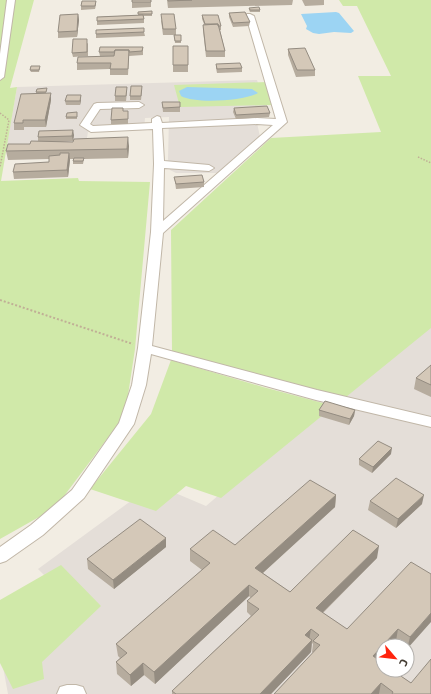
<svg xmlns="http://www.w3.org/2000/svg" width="431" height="694" viewBox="0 0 431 694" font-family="'Exo 2',sans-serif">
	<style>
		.industrial { fill: #e4ded8; fill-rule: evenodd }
		.green { fill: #d0e9a9 }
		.water { fill: #9cd4f3 }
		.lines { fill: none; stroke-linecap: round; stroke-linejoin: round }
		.minor-casing { stroke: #c1b7a8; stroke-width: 2 }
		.path-far1 { stroke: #c0af96; stroke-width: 1.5; stroke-dasharray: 1.5 1.5; stroke-linecap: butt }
		.path { stroke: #c0af96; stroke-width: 2; stroke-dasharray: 2 2; stroke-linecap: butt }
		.minor { fill: #fff; fill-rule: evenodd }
		.wall { fill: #b6ac9e }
		.shaded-wall { fill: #948c81 }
		.building { fill: #d4c8b8; stroke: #948c81 }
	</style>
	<rect width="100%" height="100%" fill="#f2ede3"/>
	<path class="industrial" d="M257 80 269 117 256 118 260 137 222 173H176L170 170 168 159 169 117 145 118 144 130 88 132 86 143 7 144 17 87Z
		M431 324V694H8L1 656 68 599 38 569 154 484 206 506 332 398ZM383 646H407V670H383Z"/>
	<path class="green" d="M0 0H34L10 88 17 87 1 181 78 178 79 181 150 182 135 349 125 415 55 508 0 539Z
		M339 0H431V328L346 397 172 352 171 230 271 138 381 132 358 76H391L357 6H343Z
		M267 82 273 105 180 107 174 85Z
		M171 360 263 387 334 406 221 498 186 486 156 511 90 489 151 414Z
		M61 565 101 606 42 662 44 679 13 689 0 663V600Z"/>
	<path class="water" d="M336 12 339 13 354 31 351 33 334 32 319 34 313 33 306 29 307 26 301 14Z
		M187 87 252 89 258 93C244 101 195 104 181 96L179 91Z"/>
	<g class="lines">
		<defs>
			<path id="minor" d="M7 0H15L4 77 0 80V54Z
				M247 14H250L254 16 287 122 163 233 152 346 317 390 431 417V427L316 400 151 354 146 385 134 424 84 498 43 535 6 561 0 563V547L31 525 72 490 119 423 132 385 138 348 151 232 154 164 153 129 91 132 80 125 94 104 97 103 139 102 144 105 139 108 100 109 90 124 93 126 152 123V119L157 116 160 117 162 123 257 118 276 119 246 16ZM257 124 273 125 163 221 164 168 209 171 214 168 209 165 164 161 162 128Z
				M67 685H76L83 687 86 694H57L60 687Z"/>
		</defs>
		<use href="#minor" class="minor-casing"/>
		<path class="path-far1" d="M0 113 9 120 0 167
			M418 157 431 163"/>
		<path class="path" d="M0 300 133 344"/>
		<use href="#minor" class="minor"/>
	</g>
	<path class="wall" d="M151 0V7L132 8V2Z
		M167 0H293L292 5 168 8Z
		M302 0H324V5L305 6Z
		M96 1V5L95 9 81 10V6Z
		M249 8 260 10V12H250L249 10Z
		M152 11V16H144V23L97 25V17L138 15V12Z
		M229 13 250 22 249 26 233 27 229 17Z
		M78 14 79 20 77 37 58 38V32Z
		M202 15 221 26V30H220L225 51V57H206L203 30V25L204 24 202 19Z
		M161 20 176 29V35H163Z
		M96 30 144 32 145 36 96 38Z
		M174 35H181V43H175Z
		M88 43V56L73 57 72 53Z
		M188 46V72H173V65Z
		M143 47V55L129 56 128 75H110V69L77 70V63L114 56H100L99 52Z
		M288 49 315 70V76L296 77 288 55Z
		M216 64 242 68V72L217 73 216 68Z
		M40 68 39 72H31L30 70Z
		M47 88 46 93 51 100 46 127H24V130H14V123L36 94V92Z
		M142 91 141 100H130V96Z
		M127 92 126 101H115V96Z
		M81 100 80 105H66L65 101Z
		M162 102 180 107V112H163Z
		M123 108V111H128V124H111V120Z
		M234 108 270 113 269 117 236 119 233 112Z
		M77 115V119H66V117Z
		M74 135 73 141 59 142 129 146 128 158 84 159 83 164H73V159H70L68 177 14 179 13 172 49 162V159L8 160 6 151 30 144 38 141V137Z
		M174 177 204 182V187L176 189 175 182Z
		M431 365V397L414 389 416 378Z
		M319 410H355L354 416 349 425 319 416Z
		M391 454 372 473 359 465V459Z
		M336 495 335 507 263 573 290 592 377 558 323 613 347 629 431 574 407 649V646H403L396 641 383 646V655L378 660 411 683 431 694H274L313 653 312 652 313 644 312 643 311 652 271 694H172V691L251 616 247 612V601L251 598 249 596 155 684 144 675 131 686 117 674 116 662 120 658 118 656 116 644 202 570 190 561V549L235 545Z
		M370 501 422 504 396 528 368 510Z
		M166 547 114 589 88 569 87 559Z"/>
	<path class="shaded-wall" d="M78 14 79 20 77 37V31Z
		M51 93V100L46 127 45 120Z
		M81 95V100L80 105V101Z
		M73 130 74 135 73 141 72 136Z
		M128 137 129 146 128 158 127 149Z
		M69 153 70 160 68 177 67 170Z
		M355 410 354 416 349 425 350 419Z
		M392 448 391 454 372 473 373 467Z
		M336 495 335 507 255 580V568Z
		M424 495 422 504 396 528 398 519Z
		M166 538V547L114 589 113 580Z
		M379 546 377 558 315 620 316 608Z
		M249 585V596L155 684 154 672Z
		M431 613V622L407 649 410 637Z
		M311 629 309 641 305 635Z
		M398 629 396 641 391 646H383V655L371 668 373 656Z
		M312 640 311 652 271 694H260Z
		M143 663 144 675 131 686 130 675Z
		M381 683 379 694H371Z"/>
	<path class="building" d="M132 0H151V2H132Z
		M168 0H192L168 1Z
		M82 1H96L95 6H81Z
		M259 7 260 10H250L249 8Z
		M152 11V14H138V12Z
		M245 12 250 22 233 23 229 13Z
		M78 14 77 31 58 32 60 15Z
		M161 14H174L176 29H163Z
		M143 15 144 19 97 21V17Z
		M202 15H218L221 26H218V24H205Z
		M218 24 225 51H206L203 25Z
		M144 28V32L96 34V30Z
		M174 35H181V41H175Z
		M73 39H87V52L72 53Z
		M173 46H188V65H173Z
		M100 47H143L142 51 129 52V50H115L114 52H99Z
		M305 48 315 70H297L288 49Z
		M115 50H129L128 69H110L111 63H77L78 57 114 56Z
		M240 63 242 68 217 69 216 64Z
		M31 66H40L39 70H30Z
		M131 86H142L141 96H130Z
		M116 87H127L126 96H115Z
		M47 88 46 92H36L37 89Z
		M51 93 45 120H23V123H14L21 94Z
		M67 95H81L80 101H65Z
		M162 102H180V107L163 108Z
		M267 106 270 113 236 115 234 108Z
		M112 108H123V111H128V119L111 120Z
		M77 112V117H66L67 113Z
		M73 130 72 136 38 137 39 131Z
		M128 137 127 149 6 151 8 144H30L31 141 73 142 74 139Z
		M60 153H69L67 170 13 172 15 164 49 162V156L60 155Z
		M74 158H84L83 161H73Z
		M202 175 204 182 176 184 174 177Z
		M431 365V385L416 378Z
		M325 401 355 410 350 419 319 410Z
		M378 441 392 448 373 467 359 459Z
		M396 478 424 495 398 519 370 501Z
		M310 480 336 495 255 568 290 592 353 530 379 546 316 608 347 629 411 562 431 574V613L410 637 398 629 373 656 383 663V670H392L411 683 431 659V694H392L393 692 381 683 371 694H274L320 645 313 641 319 635 311 629 305 635 312 640 260 694H176L172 691 259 609 247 601 258 591 249 585 154 672 143 663 130 675 116 662 127 653 116 644 210 563 190 549 213 530 235 545Z
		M140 519 166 538 113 580 87 559Z"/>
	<g transform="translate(395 658) rotate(118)"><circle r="19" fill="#ffffff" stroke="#b4b1ad"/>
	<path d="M0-3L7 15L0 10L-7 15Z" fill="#ff240d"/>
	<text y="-6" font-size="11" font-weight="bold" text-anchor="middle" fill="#443c33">С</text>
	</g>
</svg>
